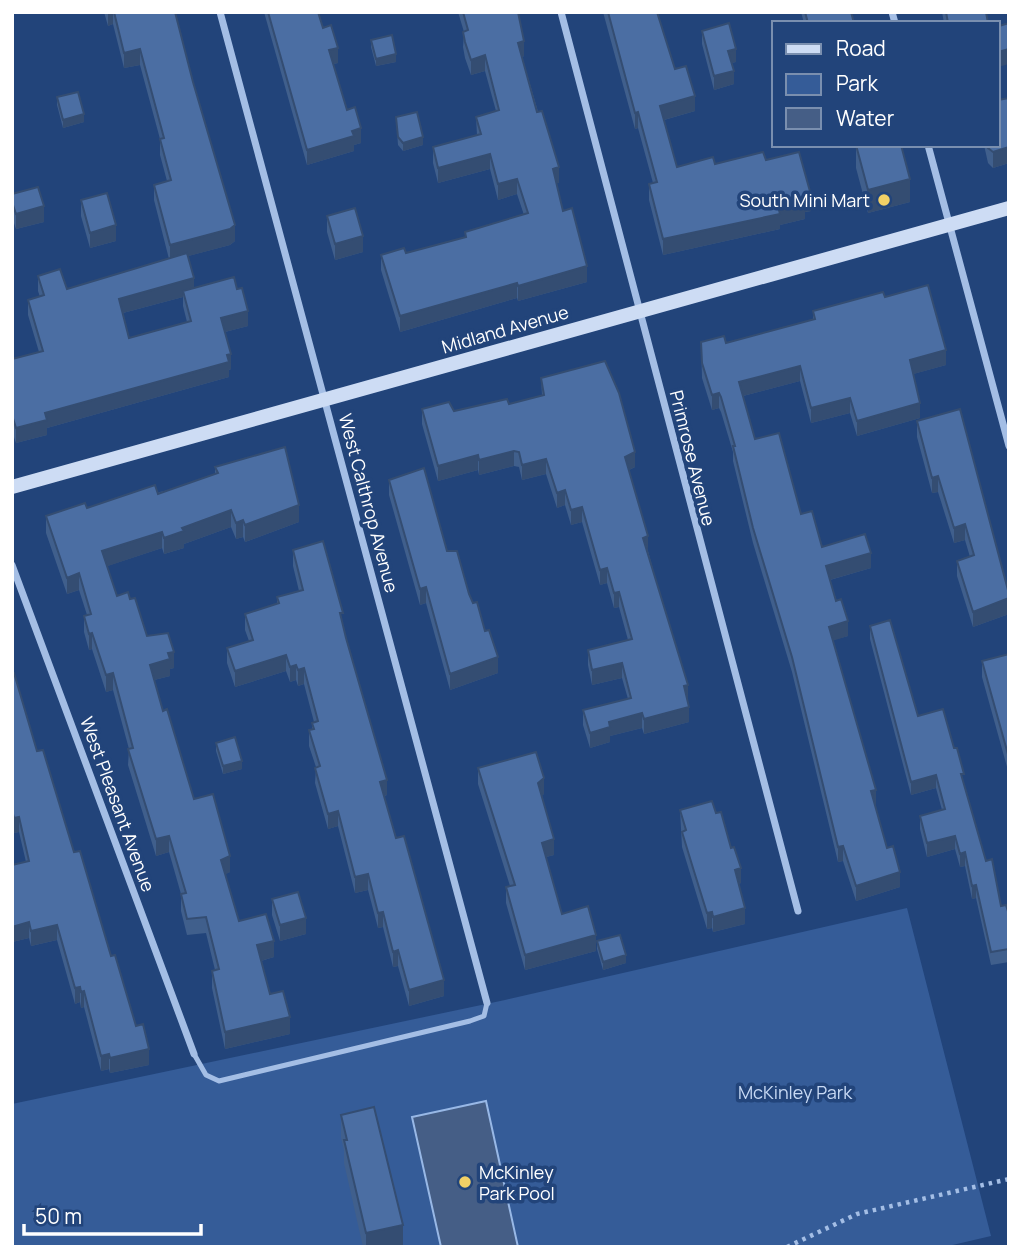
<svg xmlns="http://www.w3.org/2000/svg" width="1021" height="1259" viewBox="0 0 1021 1259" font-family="Manrope,sans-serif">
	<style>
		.green { fill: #355c98 }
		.water { fill: #455e86; stroke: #98b8e6; stroke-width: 2 }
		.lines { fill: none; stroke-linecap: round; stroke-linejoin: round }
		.path { stroke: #a4bee5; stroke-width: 4.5; stroke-dasharray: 3.5 5; stroke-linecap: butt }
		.lane { stroke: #a4bee5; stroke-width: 5 }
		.street { stroke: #a4bee5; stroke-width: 7 }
		.secondary { stroke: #cddcf4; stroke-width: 14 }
		.wall { fill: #405f8c; fill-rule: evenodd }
		.shaded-wall { fill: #344d72 }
		.building { fill: #4b6ea3; stroke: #344d72; stroke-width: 2 }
		.poi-dot { fill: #f1d066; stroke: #22447a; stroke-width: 2.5 }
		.labels { text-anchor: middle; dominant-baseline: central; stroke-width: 7; stroke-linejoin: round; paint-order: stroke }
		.poi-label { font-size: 18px; fill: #fff; stroke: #22447a; text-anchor: end }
		.street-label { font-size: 18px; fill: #fff; stroke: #22447a }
		.park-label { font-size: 18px; fill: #c7d9f4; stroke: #22447a }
	</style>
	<rect width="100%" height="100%" fill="#22447a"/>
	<path class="green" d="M907 908 991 1236 944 1247H12V1104L505 1000Z"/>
	<path class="water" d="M486 1101 518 1247H441L412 1117Z"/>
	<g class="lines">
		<path class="path" d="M787 1247 857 1214 1009 1179"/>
		<path class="lane" d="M194 1054 206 1075 219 1081 470 1021 484 1016 487 1003"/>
		<path class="street" d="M220 12 487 1003
			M561 12 798 911
			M892 12 895 23
			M928 145 1009 446
			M12 565 194 1054"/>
		<path class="secondary" d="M12 487 1009 208"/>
	</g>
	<path class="wall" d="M104 12H175L235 241 230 245 188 256 194 288 248 326 225 332 231 369 229 370V377L47 428V435L16 443 12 431V359L39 352 28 315V300L40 297 38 291V276L67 289 169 259 154 200V185L167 181 160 155V139L140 65 124 68 113 24 108 26ZM183 297V306L187 322 129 338 123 313Z
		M264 12H318L323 28 338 63 333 64 347 110 361 143 354 145V151L307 165Z
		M458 12H518L524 56 522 57 559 183H556L563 211 587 282 518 301 517 298 400 332 381 270V255L406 253 465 237V232L524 215 517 194 498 200 490 169 438 183 433 163V147L477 135 476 117 496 111 485 71 471 75 465 58 463 47 464 32Z
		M603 12H657L675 69 695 111 664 120 677 167 766 160 811 211 805 212V219L780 225V229L663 255 649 200V184L653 183 638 128 635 129Z
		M801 12H851L854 23H804Z
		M942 12H986L988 23H944Z
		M702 31 736 62 731 63 734 84 714 90 702 44Z
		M371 40 396 62 376 66 371 47Z
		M57 97 84 122 63 128 57 105Z
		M1009 98V163L993 168 988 163 984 145H998Z
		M396 117 423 145 403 151 398 145Z
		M856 145 910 202 868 213 856 168Z
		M12 194 44 222 16 229 12 217Z
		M81 200 116 241 90 248 81 216Z
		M327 216 363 252 335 260 327 232Z
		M885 297 946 365 913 374 920 418 857 436 850 413 811 423 800 381 743 396 755 439 801 514 822 547 871 568 830 580 848 636 833 640 875 805 887 848 900 887 856 901 843 861 838 862 792 672 753 543 733 461V452L721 412 719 408 712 410 702 378 701 342 726 343 813 320V311Z
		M541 378 635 467 629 470 648 551 688 700 689 722 644 734 642 728 610 736V742L590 748 583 725V710L628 699 622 678 592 685 588 665V650L628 640 619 607 614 608 607 583 600 585 582 522 571 525 565 505 557 508 546 474 522 480 519 467 514 466 479 475 478 470 438 481 422 424V409L454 411 509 404 542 395Z
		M917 421 1009 594V614L973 627 957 576V561L970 557 965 540 954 543 938 492 932 493 917 437Z
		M215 467 299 522 245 542 243 537 236 539 231 527 184 544V548L164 554 162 548 107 566 117 596 130 599 147 636 174 668 170 669V676L154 680 163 711 194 799 230 872 225 874 239 921 274 957 261 961 270 994 290 1034 225 1049 212 988V971L215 970 206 933 187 935 181 911V894L169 852 156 856 128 765 129 749 113 690 106 692 92 649 89 650 84 632V616L87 615 79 590 67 594 46 533V516L169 490 215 474Z
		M389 480 447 551 469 594 485 631 498 673 450 690 426 603 420 605 389 495Z
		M293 550 343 625 387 795 384 796 444 996 409 1006 398 966 393 967 383 927 378 928 368 890 355 893 338 826 328 829 315 783 316 767 309 746V730H312V723L314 722 304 684 298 686 296 680 290 682 286 671 235 687 227 663V648L249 641 245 630V614L277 604V597L299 591 293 566Z
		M870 626 918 716 964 785 986 861 1001 906 1009 915V962L991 965 976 898 972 899 965 866 960 867 955 849 927 857 920 829V816L942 810 936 788 911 795 870 639Z
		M1009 654V774L982 677V661Z
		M12 673 37 751 136 1026 149 1065 110 1073 109 1069 101 1071 84 1007 81 1008 80 1002 75 1004 57 940 31 946 29 938 12 942V865L26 862 19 832 14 833 13 830H12Z
		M216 743 242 769 223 774 216 751Z
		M478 768 544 794 542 795 554 855 546 857 562 914 596 951 525 970 506 903V887L510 886 478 784Z
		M680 810 741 883 738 884 745 924 713 932 712 928 707 929 682 847Z
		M272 899 306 934 280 941 272 915Z
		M597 941 626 963 603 970 597 949Z
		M341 1115 403 1247H363L344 1163V1151L341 1138Z"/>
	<path class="shaded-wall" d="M108 12H113V24L108 26Z
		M524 41V56L518 58V43Z
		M338 48V63L329 65V50Z
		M140 49V65L124 68V53Z
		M736 49V62L728 64V51Z
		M1009 49V64L998 67V52Z
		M396 54V62L376 66V59Z
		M485 55V71L471 75V60Z
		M734 71V84L714 90V76Z
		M695 96V111L660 121V106Z
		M638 112V128L635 129V113Z
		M84 114V122L63 128V120Z
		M361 128V143L354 145V151L307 165V150L352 131Z
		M423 137V145L403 151V143Z
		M1009 147V163L993 168V152Z
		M490 154V169L438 183V168Z
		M559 167V183L553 184V169Z
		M517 179V194L498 200V184Z
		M910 179V202L868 213V190Z
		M811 195V211L805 212V219L780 225V229L663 255V239L779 210 804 197Z
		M44 206V222L16 229V214Z
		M116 225V241L90 248V233Z
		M235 225V241L230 245 170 261V245Z
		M363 236V252L335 260V244Z
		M587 266V282L518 301V286Z
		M194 278V293L183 291V297L119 314V299Z
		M517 283V298L400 332V316Z
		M248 311V326L221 333V318Z
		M946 350V365L910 375V360Z
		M231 354V369L229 370V377L47 428V435L16 443V428L45 413Z
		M800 366V381L739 397V382Z
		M719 393V408L712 410V395Z
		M850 398V413L811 423V408Z
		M920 403V418L857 436V421Z
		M514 451V466L479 475V460Z
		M635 452V467L625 472V457Z
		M478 455V470L438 481V466Z
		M546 459V474L522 480V465Z
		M938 476V492L932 493V478Z
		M565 490V505L557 508V493Z
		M299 505V522L245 542V525Z
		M582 507V522L571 525V510Z
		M231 510V527L184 544V548L164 554V538L182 528Z
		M243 520V537L236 539V523Z
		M965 524V540L954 543V528Z
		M162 532V548L102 568V551Z
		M648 536V551L643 538Z
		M871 553V568L826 581V566Z
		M607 568V583L600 585V570Z
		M79 573V590L67 594V578Z
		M426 587V603L420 605V589Z
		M619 592V607L614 608V593Z
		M1009 598V614L973 627V612Z
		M848 621V636L829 642V627Z
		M92 633V649L89 650V634Z
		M174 652V668L170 669V676L150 681V665L168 653Z
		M286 655V671L235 687V671Z
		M498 657V673L450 690V674Z
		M622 663V678L592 685V670Z
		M296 665V680L290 682V667Z
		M304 668V684L298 686V670Z
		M113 673V690L106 692V675Z
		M688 685V700L684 686Z
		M689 707V722L644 734V719Z
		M642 713V728L610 736V742L590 748V733L609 722Z
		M242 761V769L223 774V766Z
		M936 775V788L911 795V782Z
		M544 778V794L538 798V783Z
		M387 780V795L380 797V782Z
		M876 790V805L871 806V791Z
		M338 811V826L328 829V814Z
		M19 817V832L14 833V818Z
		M169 836V852L156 856V839Z
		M955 836V849L927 857V843Z
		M554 839V855L542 858V843Z
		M843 846V861L838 862V847Z
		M965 852V866L960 867V854Z
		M230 856V872L221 877V860Z
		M741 868V883L735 885V870Z
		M900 872V887L856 901V886Z
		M368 874V890L355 893V877Z
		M976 885V898L972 899V886Z
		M745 908V924L713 932V917Z
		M383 912V927L378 928V913Z
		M712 912V928L707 929V913Z
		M306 918V934L280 941V925Z
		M29 922V938L12 942V927Z
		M57 925V940L31 946V931Z
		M596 935V951L525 970V955Z
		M274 941V957L257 962V945Z
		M398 950V966L393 967V952Z
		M626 955V963L603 970V962Z
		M444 980V996L409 1006V990Z
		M80 987V1002L75 1004V988Z
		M84 991V1007L81 1008V992Z
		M290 1017V1034L225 1049V1032Z
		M149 1049V1065L110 1073V1058Z
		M109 1054V1069L101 1071V1056Z
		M403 1225V1247H366V1233Z"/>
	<path class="building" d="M114 12H175L193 82 235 225 230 229 170 245 154 185 171 180 160 139 164 138 140 49 124 53Z
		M268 12H318L323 28 331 25 338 48 329 50 347 110 355 107 361 128 352 131 354 136 307 150Z
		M463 12H518L524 41 518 43 537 112 542 111 559 167 553 169 563 211 572 208 587 266 518 286 517 283 400 316 381 255 404 248 406 253 466 237 465 232 528 213 517 179 498 184 490 154 438 168 433 147 481 134 476 117 499 110 485 55 471 60 465 42 463 32 468 30Z
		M608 12H657L675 69 686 66 695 96 660 106 677 167 713 157 715 164 763 152 766 160 799 152 811 195 804 197 805 204 779 210 780 214 663 239 649 184 657 182 638 112 635 113Z
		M805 12H851L854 23H808Z
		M946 12H986L988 23H948Z
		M729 23 736 49 728 51 734 71 714 76 702 31Z
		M1009 23V49L998 52V24L999 26Z
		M392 35 396 54 376 59 371 40Z
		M78 92 84 114 63 120 57 97Z
		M1009 98V147L993 152 988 148V145H998V100Z
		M417 112 423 137 403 143 398 137 396 117Z
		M856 145H901L910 179 868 190Z
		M38 187 44 206 16 214 12 202V194Z
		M107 193 116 225 90 233 81 200Z
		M355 208 363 236 335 244 327 216Z
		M187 253 194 278 119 299 129 338 191 321 183 291 234 277 237 289 242 288 248 311 221 318 231 354 227 355 229 362 45 413 47 420 16 428 12 415V359L43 351 28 300 44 295 38 276 60 269 67 289Z
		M928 285 946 350 910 360 920 403 857 421 850 398 811 408 800 366 739 382 755 439 779 433 801 514 812 511 822 547 865 534 871 553 826 566 836 601 841 599 848 621 829 627 876 790 871 791 887 848 893 846 900 872 856 886 843 846 838 847 792 657 753 528 733 446H735L721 397 719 393 712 395 702 363 701 342 724 336 726 343 815 319 813 311 883 292 885 297Z
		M605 361 619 393 635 452 625 457 648 536 643 538 688 685 684 686 689 707 644 719 642 713 609 722 610 727 590 733 583 710 631 698 622 663 592 670 588 650 632 639 619 592 614 593 607 568 600 570 582 507 571 510 565 490 557 493 546 459 522 465 519 452 514 451 479 460 478 455 438 466 422 409 449 402 454 411 507 399 509 404 544 395 541 378Z
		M960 409 1009 594V598L973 612 957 561 974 555 965 524 954 528 938 476 932 478 917 421Z
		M285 447 299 505 245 525 243 520 236 523 231 510 182 528 184 531 164 538 162 532 102 551 117 596 128 592 130 599 135 598 147 636 168 633 174 652 168 653 170 659 150 665 163 711 167 709 194 799 213 794 230 856 221 860 239 921 266 914 274 941 257 945 270 994 283 991 290 1017 225 1032 212 971 219 969 206 917 187 919 181 894 186 893 169 836 156 839 128 749 133 748 113 673 106 675 92 633 89 634 84 616 91 614 79 573 67 578 46 516 85 503 87 508 155 485 158 494 169 490 218 473 215 467Z
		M424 468 447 551H457L469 594 473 603 477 602 485 631 489 630 498 657 450 674 426 587 420 589 389 480Z
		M323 541 343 613H340L346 638 387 780 380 782 396 838 404 836 444 980 409 990 398 950 393 952 383 912 378 913 368 874 355 877 338 811 328 814 315 768 320 766 309 730 314 729 312 723 318 721 304 668 298 670 296 665 290 667 286 655 235 671 227 648 253 640 245 614 279 603 277 597 303 590 293 550Z
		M890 620 918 716 943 709 954 748H957L964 774H961L986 861 992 859 1001 906 1006 905 1009 915V949L991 952 976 885 972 886 965 852 960 854 955 836 927 843 920 816 945 809 936 775 911 782 870 626Z
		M1009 654V758L982 661Z
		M12 673H14L37 751 43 750 74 852 80 851 111 956 115 955 136 1026 143 1024 149 1049 110 1058 109 1054 101 1056 84 991 81 992 80 987 75 988 57 925 31 931 29 922 12 927V865L29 861 19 817 14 818 13 814H12Z
		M235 737 242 761 223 766 216 743Z
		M536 752 544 778 538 783 554 839 542 843 562 914 588 906 596 935 525 955 506 887 515 885 478 768Z
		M712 801 716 813 721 812 731 848 734 847 741 868 735 870 745 908 713 917 712 912 707 913 693 868 682 832 686 830 680 810Z
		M298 892 306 918 280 925 272 899Z
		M620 935 626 955 603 962 597 941Z
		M374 1107 403 1225 366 1233 344 1140H347L341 1115Z"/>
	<g class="poi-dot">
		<circle cx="884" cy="200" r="7"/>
		<circle cx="465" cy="1182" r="7"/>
	</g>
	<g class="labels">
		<g class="poi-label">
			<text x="870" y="200">South Mini Mart</text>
			<text x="479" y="1172" text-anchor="start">McKinley<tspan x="479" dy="21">Park Pool</tspan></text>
		</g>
		<g class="street-label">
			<text transform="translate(505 329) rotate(-16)">Midland Avenue</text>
			<text transform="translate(693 458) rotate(76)">Primrose Avenue</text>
			<text transform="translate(369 503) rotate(75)">West Calthrop Avenue</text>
			<text transform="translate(118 804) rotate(70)">West Pleasant Avenue</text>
		</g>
		<g class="park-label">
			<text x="795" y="1092">McKinley Park</text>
		</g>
	</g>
	<rect width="1021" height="1259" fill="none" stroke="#ffffff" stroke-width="28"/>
	<rect x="772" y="21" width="228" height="126" fill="#22447a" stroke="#7a8faf" stroke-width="2"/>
	<rect x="786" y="44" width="35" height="10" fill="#cddcf4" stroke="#7a8faf" stroke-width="2"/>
	<text x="836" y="56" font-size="21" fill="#ffffff">Road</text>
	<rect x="786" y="74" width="35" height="21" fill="#355c98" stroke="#7a8faf" stroke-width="2"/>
	<text x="836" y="91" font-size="21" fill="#ffffff">Park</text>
	<rect x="786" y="108" width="35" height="21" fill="#455e86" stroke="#7a8faf" stroke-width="2"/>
	<text x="836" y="126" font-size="21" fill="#ffffff">Water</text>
	<path d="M24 1224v10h177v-10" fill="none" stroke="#ffffff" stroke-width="3.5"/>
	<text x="35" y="1224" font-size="21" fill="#ffffff" stroke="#22447a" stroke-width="5" paint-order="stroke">50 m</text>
</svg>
